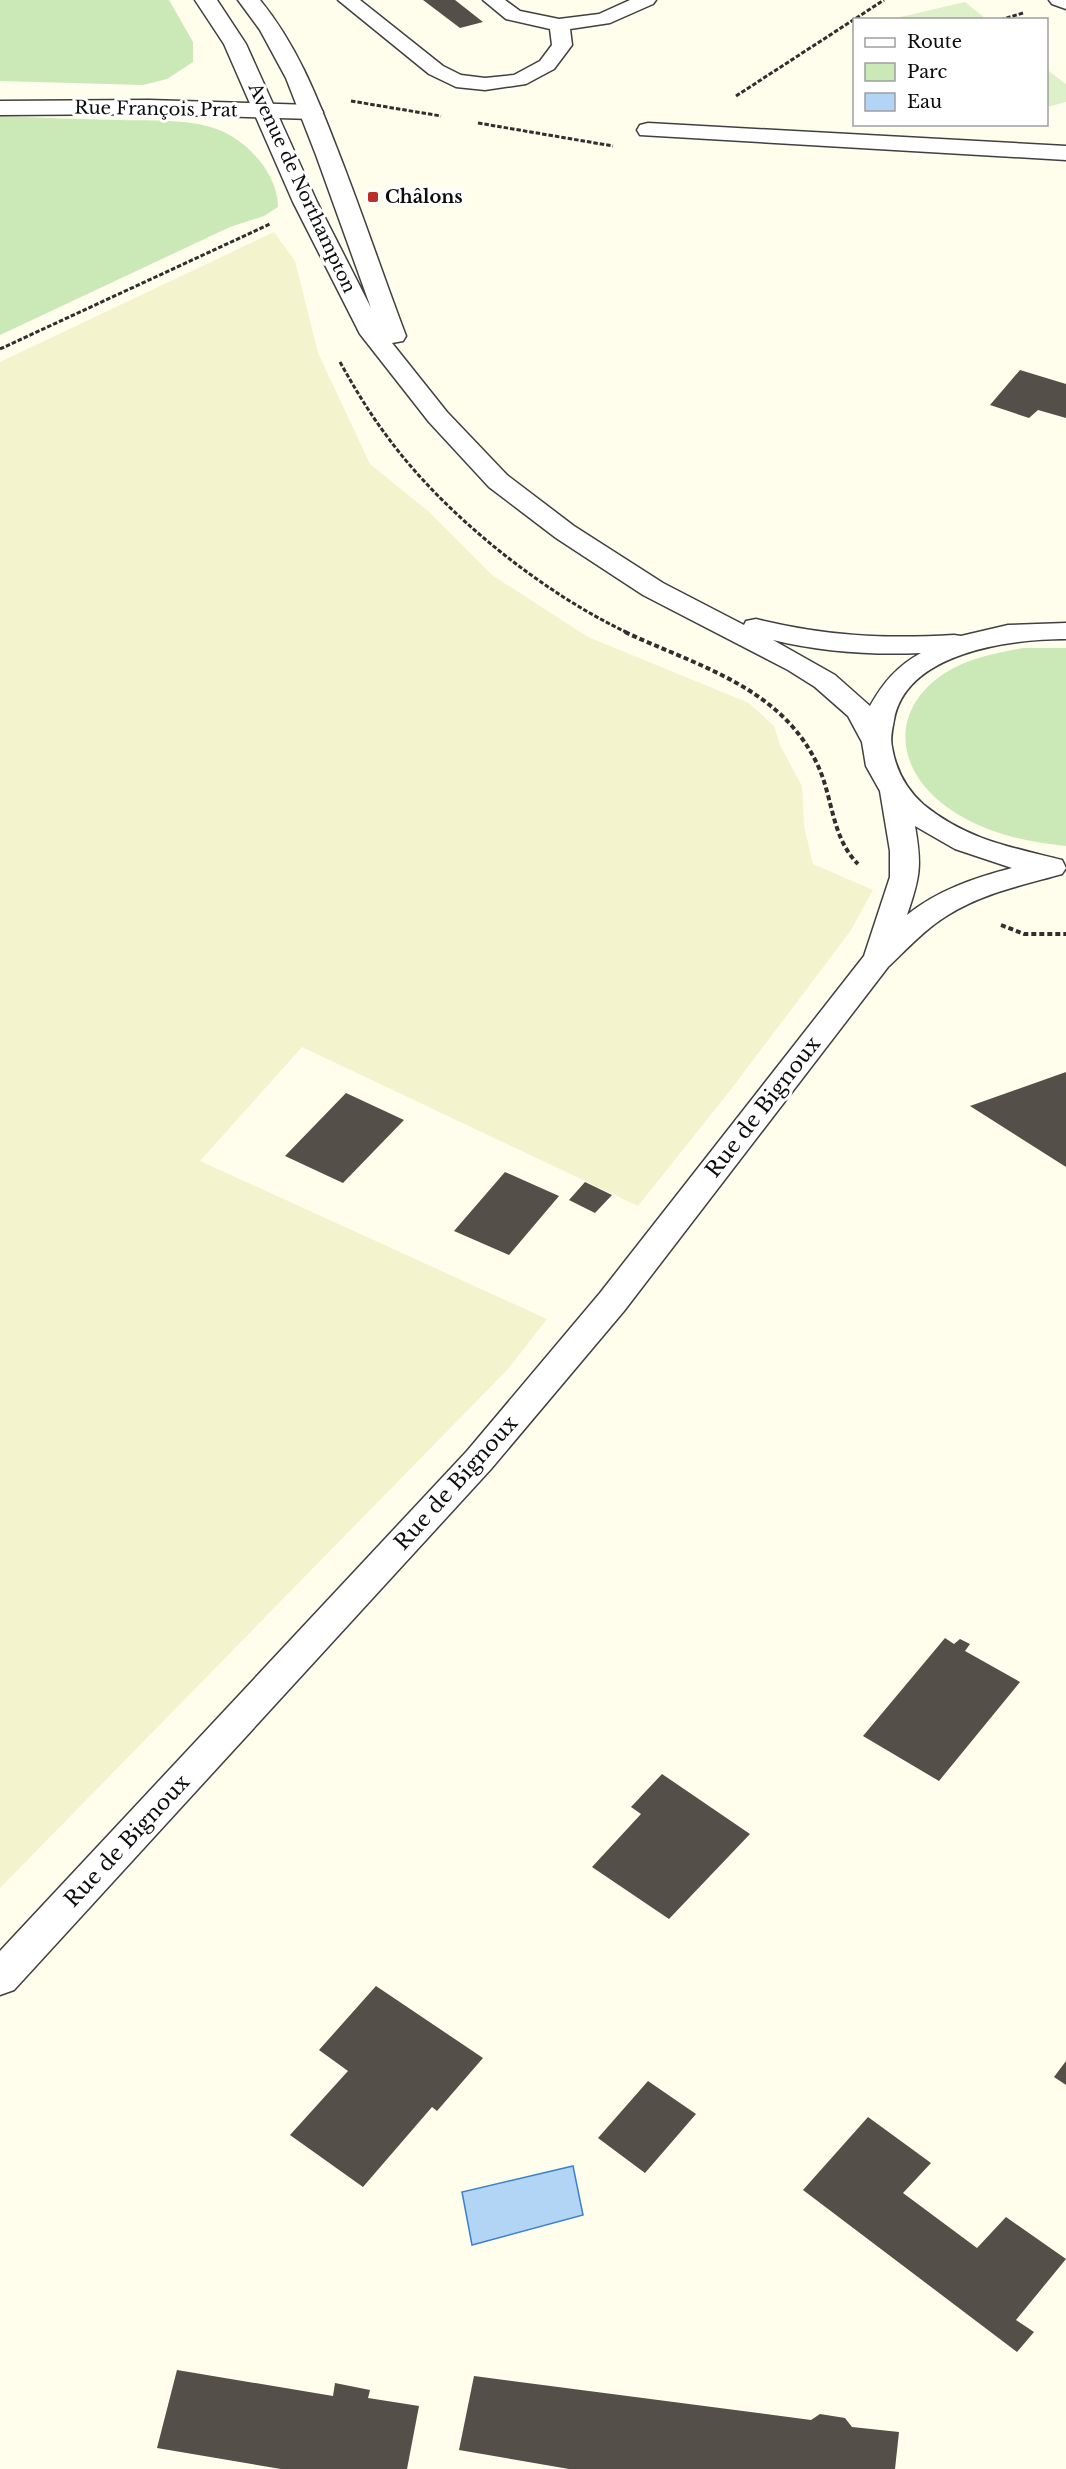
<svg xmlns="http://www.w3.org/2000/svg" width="1066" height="2469" viewBox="0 0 1066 2469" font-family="'Libre Baskerville',serif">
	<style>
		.farmland { fill: #f3f4cd }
		.green { fill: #cbe8b7 }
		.pitch { fill: #def0c9 }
		.water { fill: #b2d5f5; stroke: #3a82cb; stroke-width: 1.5 }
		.building { fill: #554f49 }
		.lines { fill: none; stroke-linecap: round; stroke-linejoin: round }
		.service-casing { stroke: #404040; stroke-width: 3 }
		.minor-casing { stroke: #404040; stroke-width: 3 }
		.tertiary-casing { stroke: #404040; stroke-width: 3 }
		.path-far1 { stroke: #2f2f2f; stroke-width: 3; stroke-dasharray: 4.5 2; stroke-linecap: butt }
		.path { stroke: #2f2f2f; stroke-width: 4; stroke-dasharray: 5 3; stroke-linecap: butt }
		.service { fill: #fff; fill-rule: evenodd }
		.minor { fill: #fff; fill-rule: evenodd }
		.tertiary { fill: #fff; fill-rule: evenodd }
		.poi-dot { fill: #bb2f27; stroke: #fff; stroke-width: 2 }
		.labels { text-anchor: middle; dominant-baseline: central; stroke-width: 6; stroke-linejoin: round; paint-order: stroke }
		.far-street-label { font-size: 18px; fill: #0d0d0d; stroke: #fff }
		.far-poi-label { font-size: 18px; font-weight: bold; fill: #0d0d0d; stroke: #fff; text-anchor: start }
		.street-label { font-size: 21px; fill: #0d0d0d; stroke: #fff }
	</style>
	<rect width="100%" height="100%" fill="#fffdec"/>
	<path class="farmland" d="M274 232 295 261 318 353 370 464 428 511 492 575 588 637 749 703 774 726 780 745 802 786 804 826 813 864 873 890 851 930 815 978 729 1092 638 1206 302 1047 200 1161 547 1319 508 1369 0 1888V362Z"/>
	<path class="green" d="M0 0H169L193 42V62L167 79 143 85 0 81Z
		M0 116C40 118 80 119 120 120 153 121 193 118 224 132 251 145 278 176 278 207L264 216 230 227 0 335Z
		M1023 648H1066V846C1021 842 973 830 938 800 893 761 894 706 945 673 968 658 996 653 1023 648Z"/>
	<path class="pitch" d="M965 2 986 19H892Z
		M1046 69 1066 84V102L1047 107Z"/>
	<path class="water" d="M573 2166 583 2215 472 2245 462 2192Z"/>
	<path class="building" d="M423 0H455L483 22 460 28Z
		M1020 370 1066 384V418L1038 410 1029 418 990 405Z
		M1066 1072V1167L970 1106Z
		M346 1093 404 1120 343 1183 285 1156Z
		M505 1172 559 1196 509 1255 454 1231Z
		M585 1182 612 1195 595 1213 569 1200Z
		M945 1638 954 1644 960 1639 970 1644 965 1651 1020 1682 939 1781 863 1736Z
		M662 1774 750 1834 669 1919 592 1867 641 1814 631 1807Z
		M376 1986 483 2058 437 2111 432 2107 363 2187 290 2135 348 2071 319 2050Z
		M1066 2061V2085L1054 2077Z
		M648 2081 696 2114 645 2173 598 2138Z
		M868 2117 931 2163 903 2193 977 2248 1006 2217 1066 2259 1016 2320 1034 2332 1017 2352 803 2190Z
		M177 2370 333 2396 335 2383 370 2390 368 2398 419 2406 407 2469H281L157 2448Z
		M474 2376 811 2420 820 2414 845 2418 852 2427 899 2432 895 2469H569L459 2450Z"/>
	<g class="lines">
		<defs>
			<path id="service" d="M338 0H360L443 66 461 75 485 78 514 75 540 61 552 45 550 29 506 19 483 0H505L520 11 559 19 599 14 630 0H656L653 4 610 23 570 29 572 45 554 69 526 84 485 90 456 87 429 74Z
				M1049 0H1066V9L1052 4Z"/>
			<path id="minor" d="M149 100 312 105 320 107 323 112 320 117 312 119 149 114 0 115V101Z
				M648 123 1066 146V160L640 135 637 130 640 125Z"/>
			<path id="tertiary" d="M195 0H217L246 44 317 202 371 308 316 155 286 78 260 30 238 0H260C296 44 316 94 336 146 361 209 382 273 406 336L403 341 392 343 447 412 507 475 574 526 663 583 744 625 746 621 756 619C826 636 882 639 954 635L961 636 1008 625 1066 623V639C1011 639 906 652 894 720 892 730 890 738 892 747 896 771 906 789 924 805 967 840 1011 847 1062 860L1066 868 1062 874C1023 885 983 893 948 915 925 929 907 949 888 967L624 1311 491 1469 14 1990 0 1995V1951L467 1451 600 1293 864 956 890 877V851L880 791 866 766 862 742 848 716 815 687 788 670 643 595 556 538 489 487 429 422 360 334 293 202 224 44ZM773 640C822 652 871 655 921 653 897 666 883 683 870 706L835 675ZM915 826 955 849 1012 868C974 878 938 890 907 915 920 877 922 866 915 826Z"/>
		</defs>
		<use href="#service" class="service-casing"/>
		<use href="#minor" class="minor-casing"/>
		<use href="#tertiary" class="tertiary-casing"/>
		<path class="path-far1" d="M1000 20 1023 13
			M736 96 884 0
			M351 101 441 116
			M478 123 613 146
			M0 349 270 224
			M340 362C355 389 370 414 389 439 445 515 543 593 628 633"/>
		<path class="path" d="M625 632C697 666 783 687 819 768 833 800 832 838 858 864
			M1001 925 1024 934H1066"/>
		<use href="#service" class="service"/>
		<use href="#minor" class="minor"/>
		<use href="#tertiary" class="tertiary"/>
	</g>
	<rect class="poi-dot" x="367" y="191" width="12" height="12" rx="3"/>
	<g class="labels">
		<g class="far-street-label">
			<text transform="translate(156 109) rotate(1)">Rue François Prat</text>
			<text transform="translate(302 188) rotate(65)">Avenue de Northampton</text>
		</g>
		<g class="far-poi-label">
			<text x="385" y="197">Châlons</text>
		</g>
		<g class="street-label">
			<text transform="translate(763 1107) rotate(-52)">Rue de Bignoux</text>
			<text transform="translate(456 1483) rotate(-48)">Rue de Bignoux</text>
			<text transform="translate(127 1841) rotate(-47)">Rue de Bignoux</text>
		</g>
	</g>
	<rect x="853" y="18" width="195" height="108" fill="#ffffff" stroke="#9e9e9e" stroke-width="1.5"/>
	<rect x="865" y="38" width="30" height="9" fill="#ffffff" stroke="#9e9e9e" stroke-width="1.5"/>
	<text x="907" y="48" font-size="18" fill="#0d0d0d">Route</text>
	<rect x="865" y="63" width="30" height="18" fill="#cbe8b7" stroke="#9e9e9e" stroke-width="1.5"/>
	<text x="907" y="78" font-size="18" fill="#0d0d0d">Parc</text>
	<rect x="865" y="93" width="30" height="18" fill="#b2d5f5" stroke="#9e9e9e" stroke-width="1.5"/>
	<text x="907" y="108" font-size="18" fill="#0d0d0d">Eau</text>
</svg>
